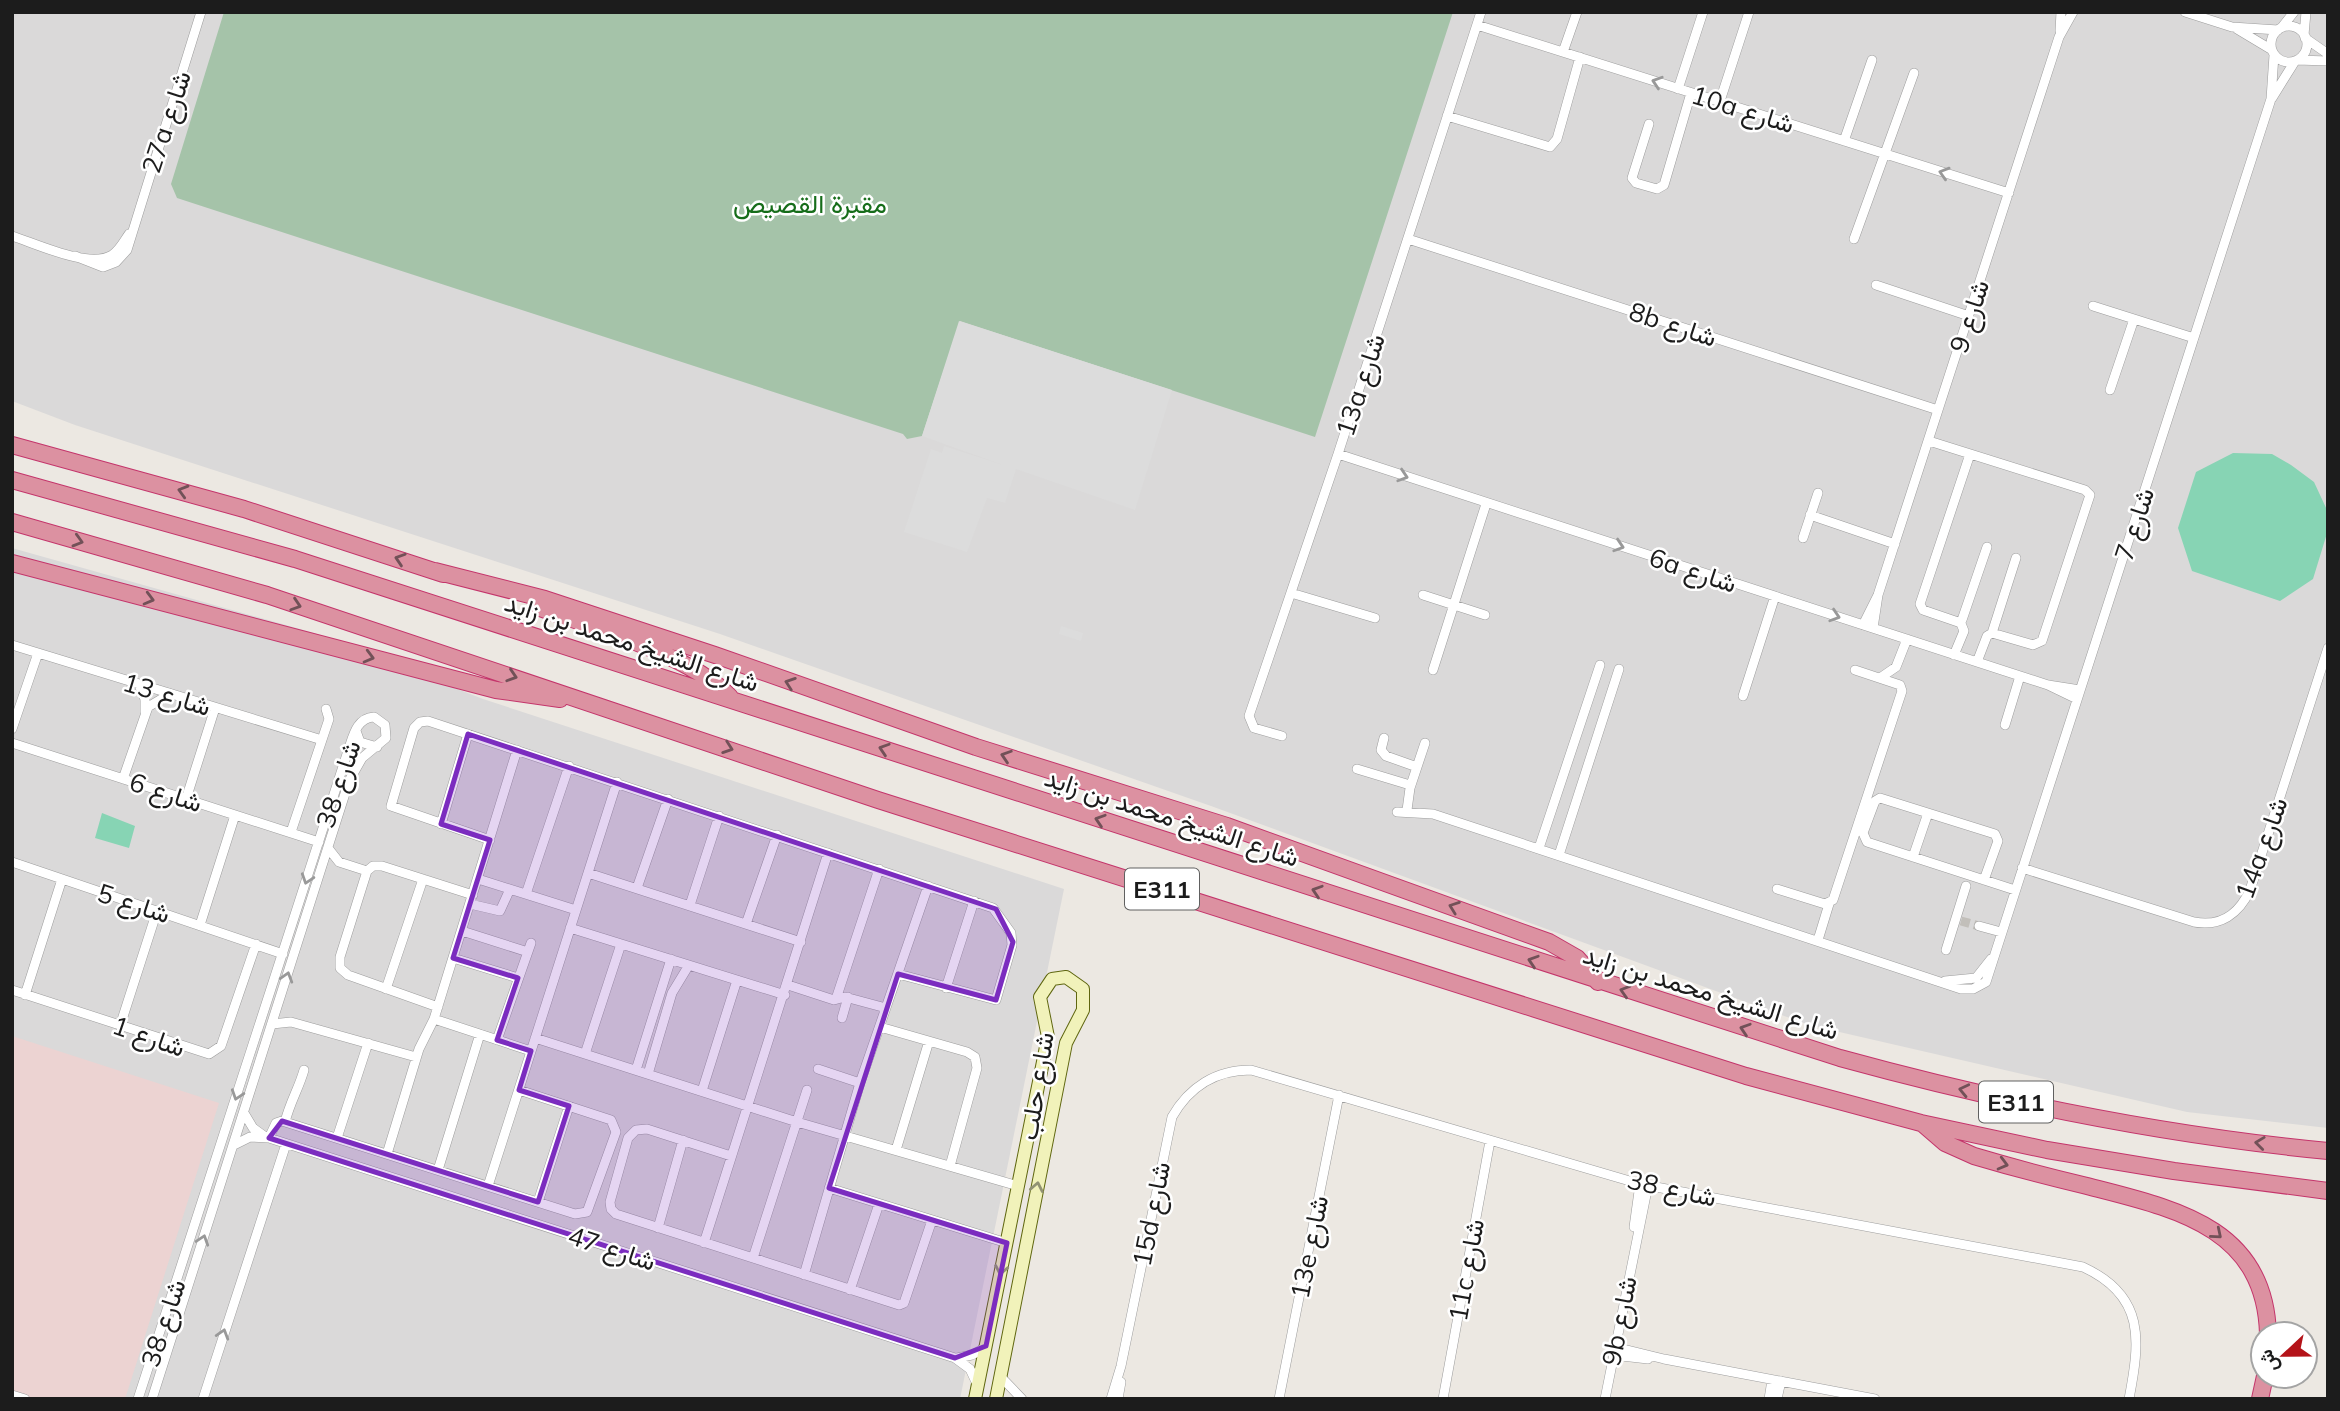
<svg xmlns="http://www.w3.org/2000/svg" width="2340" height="1411" viewBox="0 0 2340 1411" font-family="Mulish,Vazirmatn,sans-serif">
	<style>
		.residential { fill: #dad9d9 }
		.commercial { fill: #ecd3d2 }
		.cemetery { fill: #a5c3a9 }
		.pitch { fill: #87d4b4 }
		.parking { fill: #dcdcdc }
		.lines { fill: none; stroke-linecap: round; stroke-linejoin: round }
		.street-tunnel { stroke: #c2bfba; stroke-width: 9; stroke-dasharray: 9 4.5; stroke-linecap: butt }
		.street-casing { stroke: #9d9d9d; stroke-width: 10 }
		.secondary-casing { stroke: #5f660f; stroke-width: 14 }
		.highway-casing { stroke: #c4356b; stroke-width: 18 }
		.street { stroke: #fff; stroke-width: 9 }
		.secondary { stroke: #f1f2ba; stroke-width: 12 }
		.highway { stroke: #dc91a1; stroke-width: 16 }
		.oneway { stroke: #999 }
		.oneway2 { stroke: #725158 }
		.oneway3 { stroke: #919273 }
		.marked { fill: #7b2cbf; fill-opacity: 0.2; stroke: #7b2cbf; stroke-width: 5; stroke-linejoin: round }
		.labels { text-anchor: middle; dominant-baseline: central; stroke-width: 5; stroke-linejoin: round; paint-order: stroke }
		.shield { fill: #fff; stroke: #606060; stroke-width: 2 }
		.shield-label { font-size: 24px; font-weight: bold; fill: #1c1c1c }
		.street-label { font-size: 26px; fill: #1c1c1c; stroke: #fff }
		.park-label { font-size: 26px; fill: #166d1a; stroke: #fff }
	</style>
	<rect width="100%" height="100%" fill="#ece8e2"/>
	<path class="residential" d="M12 12H2328V1128L2187 1112 1809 1025 1211 806 720 634 75 425 12 401Z
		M12 548 314 633 483 699 1064 889 960 1399H12Z"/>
	<path class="commercial" d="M12 1036 219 1103 125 1399H12Z"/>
	<path class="cemetery" d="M224 12H1453L1315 437 960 321 922 436 907 439 903 434 177 198 171 184Z"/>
	<path class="pitch" d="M2233 453 2272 454 2291 465 2314 482 2327 510 2328 530 2313 579 2280 601 2192 571 2178 528 2196 472Z
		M102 813 135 826 129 848 95 838Z"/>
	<path class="parking" d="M959 321 1172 390 1135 510 1016 469 1005 503 987 498 967 552 904 532 931 449 942 453 944 446 1003 465 922 436Z
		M1061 626 1083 633 1081 641 1059 634Z"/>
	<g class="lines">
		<path class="street-tunnel" d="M1961 921 1979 926"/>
		<defs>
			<path id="street" d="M2185 12 2232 27 2278 30
				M1477 25 2009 193
				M2271 44a18 18 0 1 1 36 0a18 18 0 1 1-36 0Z
				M2282 27 2294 12
				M2237 29 2272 50
				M2060 31 2061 12
				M2304 35 2306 12
				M2305 38 2328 54
				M1563 52 1577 12
				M2297 60 2328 61
				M1678 89 1703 12
				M2272 98 2295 61
				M1720 101 1749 12
				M1447 116 1550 147 1557 139 1580 57
				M1649 124 1632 178 1636 183 1657 189 1664 185 1691 93
				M1844 141 1872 60
				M12 236C37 244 89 269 112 255 120 250 124 241 129 234
				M1408 239 1938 410
				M1854 239 1914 73
				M75 256 103 267 116 262 127 250 201 12
				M1876 285 1969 316
				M2093 306 2194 338
				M2110 390 2134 319
				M1929 441 2085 490 2090 495 2042 641 2033 645 1992 633
				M1338 454 2048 685 2080 690
				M1970 454 1920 604 1923 610 1958 622 1962 620 1987 547
				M1810 515 1895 544
				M1803 538 1818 493
				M1291 593 1375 618
				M1423 595 1485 615
				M1863 625 1878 595 2059 37 2073 12
				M1873 628 1878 595
				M12 645 322 740
				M1954 655 1964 631 1960 621
				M1977 662 1987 636 1992 633 2016 558
				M1433 670 1486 504
				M1880 678 1896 667 1907 639
				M139 685 145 699V712
				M2048 685 2077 699
				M1743 696 1775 596
				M2005 725 2020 676
				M12 729 38 653
				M356 731 360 742 377 747
				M1282 736 1254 728 1249 716 1338 454 1481 12
				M1384 738 1381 750 1386 756 1417 767
				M12 743 319 842
				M1357 769 1410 785
				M123 779 148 707 168 695
				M186 799 215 708
				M1407 810 1410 788 1425 743
				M1397 812 1433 814 1961 989H1973L1986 982 2271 99 2274 55
				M441 824 468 734
				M291 832 329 719 326 709
				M490 840 391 806 414 728 420 722 428 721 993 908 1011 933 1012 945 996 1000 898 974
				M328 848 339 862 367 871
				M1539 848 1600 665
				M1559 855 1619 669
				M1913 857 1928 813
				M12 862 283 954
				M2022 868 2194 922C2220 927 2239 914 2250 890L2328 648
				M588 873 801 942
				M478 879 576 910
				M1984 880 1998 841 1995 834 1880 798 1875 801 1863 833 1867 842 2015 890
				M637 888 668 799
				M1777 889 1825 904 1833 900 1902 691 1900 685 1855 670
				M526 894 569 766
				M470 904 500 911 510 889
				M690 905 719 816
				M746 924 777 835
				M200 925 235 815
				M1979 926 2001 932
				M570 928 785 995
				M462 931 528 952
				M1818 940 1829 904
				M1946 950 1966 886
				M453 958 518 978
				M1945 981 1976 978 1991 959
				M788 985 834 1000 845 997 886 1008
				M946 988 974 901
				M386 989 423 879
				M12 990 209 1054 221 1046 256 944
				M25 995 62 879
				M836 999 879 869
				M438 1007 348 975 340 968V957L367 871 373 866H382L473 895
				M842 1018 848 997
				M434 1019 531 1051
				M272 1024 291 1022 416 1057
				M120 1026 157 911
				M880 1027 967 1052 975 1057 977 1068 950 1166
				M535 1038 797 1122 1018 1186
				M497 1040 531 943
				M585 1054 621 944
				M818 1069 860 1083
				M636 1070 671 959
				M648 1074 672 993 689 965
				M702 1091 737 980
				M244 1113 253 1128 264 1136
				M285 1122C290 1102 299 1088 304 1070
				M269 1138 276 1123 282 1121 575 1214 587 1212 616 1132 611 1120 519 1090
				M337 1138 368 1043
				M234 1145 250 1137 269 1138 955 1358 970 1369 977 1384
				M896 1150 929 1041
				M387 1154 419 1049 434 1019 517 750
				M731 1156 647 1129 636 1130 628 1138 610 1202 611 1209 616 1214 899 1305 904 1303 932 1220
				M438 1170 480 1034
				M488 1186 617 782
				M829 1188 1007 1243
				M538 1202 569 1106
				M1634 1227 1640 1184
				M658 1228 683 1140
				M704 1243 828 853
				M753 1258 807 1090
				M804 1275 860 1083 928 886
				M850 1290 879 1204
				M1615 1347 1664 1359 1875 1399
				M1613 1355 1648 1359
				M957 1358 972 1355 986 1347
				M1000 1376 1022 1399
				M12 1395 25 1399
				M138 1399 348 751C353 737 356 718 374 717L385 725 386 738 362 758 349 781 152 1399
				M203 1399 286 1144
				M1111 1399 1121 1366 1172 1117C1189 1087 1216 1070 1251 1070L1640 1184 2083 1267C2146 1296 2140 1341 2129 1399
				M1118 1399 1121 1382
				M1279 1399 1339 1095
				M1443 1399 1490 1141
				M1605 1399 1648 1185
				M1769 1399 1772 1380
				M1777 1399 1781 1381"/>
			<path id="secondary" d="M975 1399 1048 1037 1040 997 1052 979 1066 977 1083 989V1010L1066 1043 996 1399"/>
			<path id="highway" d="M12 445 244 509 443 574
				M12 480 295 559 1840 1058C2000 1102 2162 1135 2328 1151
				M12 522 267 595 878 800 1746 1076 1921 1123 2047 1150 2174 1171 2328 1191
				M12 563 496 690 560 699
				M435 571 545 599 715 655 976 747 1227 826 1549 942 1577 958 1598 982
				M540 608C594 627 692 656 730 697
				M1923 1124 1945 1143 1974 1156C2011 1167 2049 1177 2087 1186 2171 1208 2265 1225 2268 1334
				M2260 1399 2265 1376"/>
		</defs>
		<use href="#street" class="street-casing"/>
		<use href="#secondary" class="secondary-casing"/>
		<use href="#highway" class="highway-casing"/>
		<use href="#street" class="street"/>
		<use href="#secondary" class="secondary"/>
		<use href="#highway" class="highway"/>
	</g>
	<defs><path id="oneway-chevron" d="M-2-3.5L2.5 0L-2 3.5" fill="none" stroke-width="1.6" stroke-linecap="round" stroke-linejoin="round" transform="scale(1.75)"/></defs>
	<g class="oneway">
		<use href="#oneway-chevron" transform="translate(1657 82) rotate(-162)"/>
		<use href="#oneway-chevron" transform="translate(1944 173) rotate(-163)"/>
		<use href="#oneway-chevron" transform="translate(1403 476) rotate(18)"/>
		<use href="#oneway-chevron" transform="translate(1619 546) rotate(18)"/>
		<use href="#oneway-chevron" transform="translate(1835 616) rotate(18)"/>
		<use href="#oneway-chevron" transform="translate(307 879) rotate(108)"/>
		<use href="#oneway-chevron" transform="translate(287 977) rotate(-73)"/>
		<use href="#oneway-chevron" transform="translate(237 1095) rotate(108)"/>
		<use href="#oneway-chevron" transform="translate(203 1240) rotate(-72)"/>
		<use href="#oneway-chevron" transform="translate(223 1334) rotate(-73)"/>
	</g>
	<g class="oneway2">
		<use href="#oneway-chevron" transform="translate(183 491) rotate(-164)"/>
		<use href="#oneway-chevron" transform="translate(78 541) rotate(16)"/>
		<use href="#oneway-chevron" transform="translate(400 559) rotate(-162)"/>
		<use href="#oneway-chevron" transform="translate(149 599) rotate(15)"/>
		<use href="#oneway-chevron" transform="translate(296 605) rotate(18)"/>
		<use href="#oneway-chevron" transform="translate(369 657) rotate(15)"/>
		<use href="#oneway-chevron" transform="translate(512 676) rotate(18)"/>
		<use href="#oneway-chevron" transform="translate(790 683) rotate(-161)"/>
		<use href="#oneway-chevron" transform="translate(728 748) rotate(19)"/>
		<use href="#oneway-chevron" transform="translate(884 749) rotate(-162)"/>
		<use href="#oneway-chevron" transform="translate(1006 756) rotate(-162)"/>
		<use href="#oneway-chevron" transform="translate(1100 820) rotate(-162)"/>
		<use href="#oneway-chevron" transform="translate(1317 891) rotate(-162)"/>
		<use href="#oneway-chevron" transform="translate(1454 907) rotate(-160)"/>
		<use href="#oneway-chevron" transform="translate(1533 961) rotate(-162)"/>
		<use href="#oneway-chevron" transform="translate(1625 991) rotate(-163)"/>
		<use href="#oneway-chevron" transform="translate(1745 1029) rotate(-162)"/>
		<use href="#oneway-chevron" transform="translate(1964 1090) rotate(-167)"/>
		<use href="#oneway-chevron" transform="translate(2260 1143) rotate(-173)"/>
		<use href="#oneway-chevron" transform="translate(2003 1164) rotate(15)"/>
		<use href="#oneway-chevron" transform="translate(2217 1234) rotate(40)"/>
	</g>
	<g class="oneway3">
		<use href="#oneway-chevron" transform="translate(1037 1187) rotate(-79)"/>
		<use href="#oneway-chevron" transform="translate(1001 1270) rotate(101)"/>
	</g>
	<path class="marked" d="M468 734 996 909 1013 942 996 1000 898 974 829 1188 1007 1243 986 1346 955 1358 269 1138 282 1121 538 1202 569 1106 519 1090 531 1051 497 1040 518 978 453 958 490 840 441 824Z"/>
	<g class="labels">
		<g class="shield">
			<rect x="1125" y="868.5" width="74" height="41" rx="5"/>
			<rect x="1979" y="1081.5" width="74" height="41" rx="5"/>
		</g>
		<g class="shield-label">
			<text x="1162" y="889">E311</text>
			<text x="2016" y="1102">E311</text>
		</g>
		<g class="street-label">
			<text transform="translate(1743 109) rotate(17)">10a شارع</text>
			<text transform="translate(166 122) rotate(-72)">27a شارع</text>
			<text transform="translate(1969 316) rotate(-72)">شارع 9</text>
			<text transform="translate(1673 324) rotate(18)">8b شارع</text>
			<text transform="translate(1360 385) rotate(-72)">13a شارع</text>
			<text transform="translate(2134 524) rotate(-72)">شارع 7</text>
			<text transform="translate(1693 570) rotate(18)">6a شارع</text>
			<text transform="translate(632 642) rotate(18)">شارع الشيخ محمد بن زايد</text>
			<text transform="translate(167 694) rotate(17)">شارع 13</text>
			<text transform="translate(338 784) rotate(-72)">شارع 38</text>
			<text transform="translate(166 792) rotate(18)">شارع 6</text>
			<text transform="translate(1172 817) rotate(18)">شارع الشيخ محمد بن زايد</text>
			<text transform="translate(2261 848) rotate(-70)">14a شارع</text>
			<text transform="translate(134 903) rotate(18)">شارع 5</text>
			<text transform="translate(1711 992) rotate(17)">شارع الشيخ محمد بن زايد</text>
			<text transform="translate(149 1036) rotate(19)">شارع 1</text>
			<text transform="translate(1036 1086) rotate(-81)">شارع حلب</text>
			<text transform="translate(1672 1188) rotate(12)">شارع 38</text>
			<text transform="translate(1151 1214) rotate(-79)">15d شارع</text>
			<text transform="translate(1309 1247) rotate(-79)">13e شارع</text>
			<text transform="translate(612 1248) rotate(18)">شارع 47</text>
			<text transform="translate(1466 1270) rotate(-80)">11c شارع</text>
			<text transform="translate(1619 1321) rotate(-79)">9b شارع</text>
			<text transform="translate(163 1323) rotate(-72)">شارع 38</text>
		</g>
		<g class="park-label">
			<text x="810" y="203">مقبرة القصيص</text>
		</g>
	</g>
	<rect width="2340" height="1411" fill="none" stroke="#1c1c1c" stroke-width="28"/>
	<g transform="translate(2284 1355) rotate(248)"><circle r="33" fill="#ffffff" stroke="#a4a4a4" stroke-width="2"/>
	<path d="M0-5L12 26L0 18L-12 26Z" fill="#b41319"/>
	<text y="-10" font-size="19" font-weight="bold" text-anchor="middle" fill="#1c1c1c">ش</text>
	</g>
</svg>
